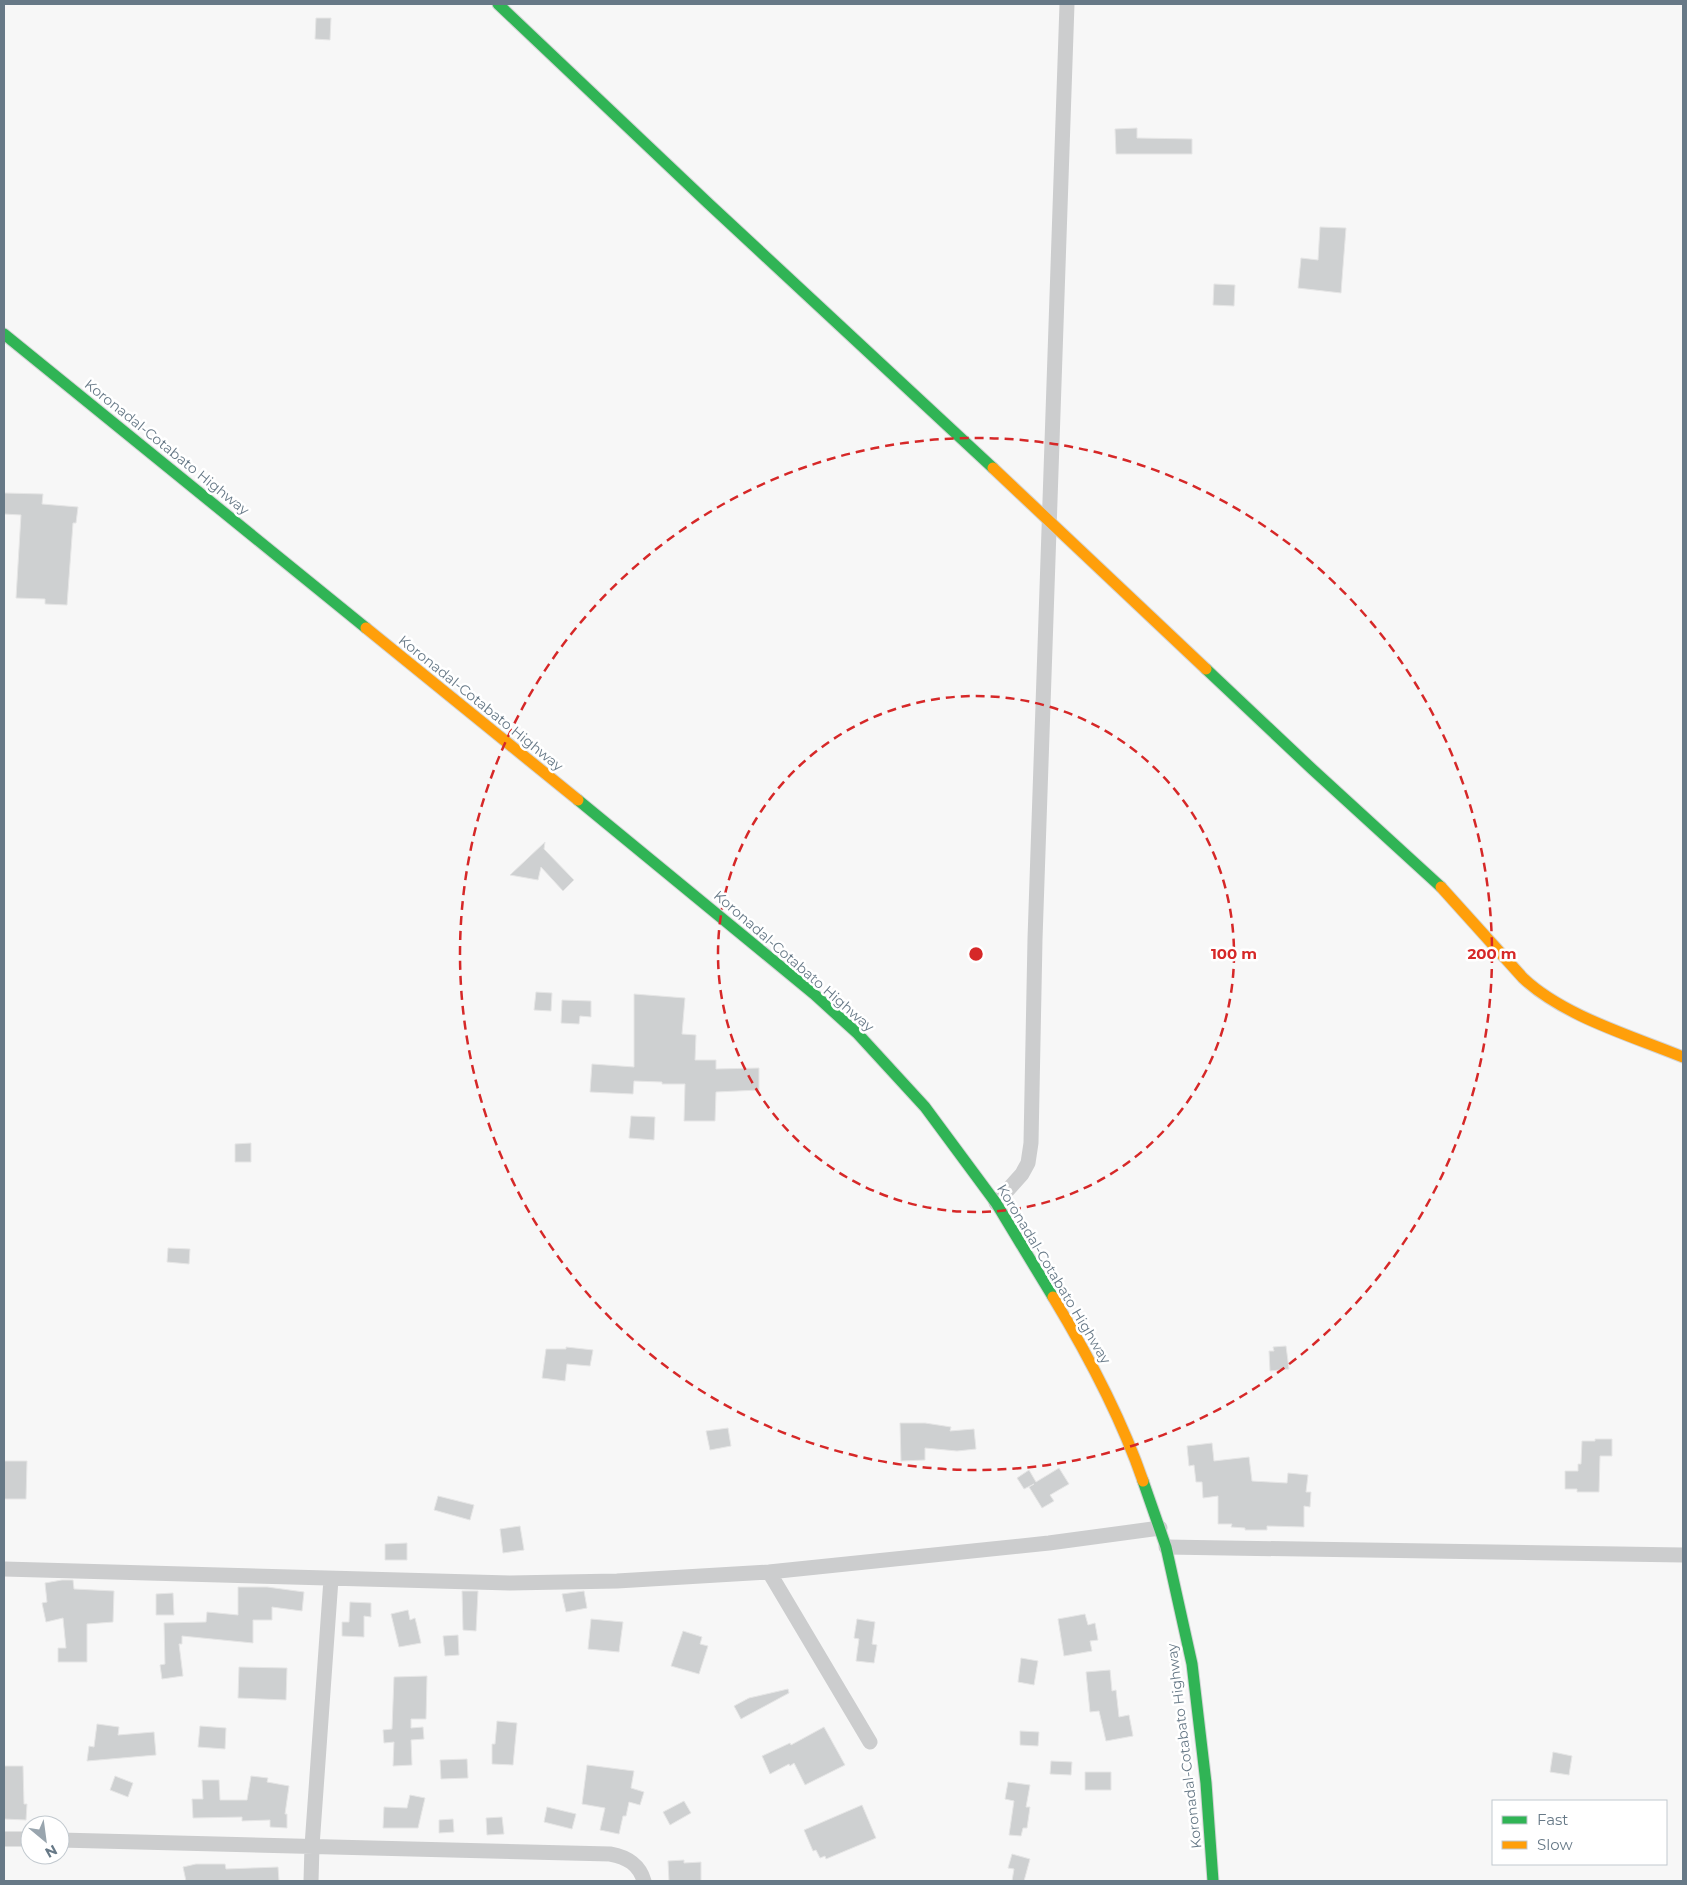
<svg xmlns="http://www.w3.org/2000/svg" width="1687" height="1885" viewBox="0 0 1687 1885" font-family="Montserrat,sans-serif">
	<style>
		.building { fill: #ced0d1; stroke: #e6e6e6 }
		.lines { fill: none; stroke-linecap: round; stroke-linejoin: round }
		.fast-casing { stroke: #d3d4d5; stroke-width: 13 }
		.slow-casing { stroke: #d3d4d5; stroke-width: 13 }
		.street { stroke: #cccdce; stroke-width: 15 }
		.fast { stroke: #30b455; stroke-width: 11 }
		.slow { stroke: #ff9f0a; stroke-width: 11 }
		.ring { fill: none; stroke: #d62828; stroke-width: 2.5; stroke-dasharray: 9 6 }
		.labels { text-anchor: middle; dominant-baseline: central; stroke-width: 5; stroke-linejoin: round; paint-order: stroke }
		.street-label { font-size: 14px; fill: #677987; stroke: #fff }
		.centre { fill: #d62828; stroke: #fff; stroke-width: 2.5 }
		.ring-label { font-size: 15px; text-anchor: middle; font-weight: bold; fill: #d62828; stroke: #fff; stroke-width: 5; stroke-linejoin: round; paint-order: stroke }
	</style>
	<rect width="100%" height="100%" fill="#f7f7f7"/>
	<path class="building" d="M316 18H331L330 40 315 39Z
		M1137 128V138L1192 139V154H1116L1115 129Z
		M1320 227 1346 228 1341 293 1298 288 1301 258 1318 260Z
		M1214 284 1235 285 1234 306 1213 305Z
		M4 493 43 494 42 504 78 507 76 523H73L67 605 45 604V599L16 598 21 515 4 514Z
		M545 842 544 849 574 880 563 891 541 867 538 880 510 875Z
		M536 992 552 993 551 1011 534 1010Z
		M634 994 685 998 682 1034 696 1035 695 1060H716V1069L759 1068V1090L716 1092 715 1121H684L685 1084H662V1082L634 1081 633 1094 590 1092 592 1064 634 1067Z
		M562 1000 591 1001V1017L580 1016 579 1024 561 1023Z
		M631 1116 655 1117 654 1140 629 1138Z
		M251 1143V1162H235V1144Z
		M168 1248 190 1249 189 1264 167 1262Z
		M1286 1346 1289 1369 1270 1371 1269 1351H1274L1273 1347Z
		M566 1347 593 1350 590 1366 567 1364 565 1381 542 1378 546 1349H566Z
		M900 1423H925L951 1427 950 1431 974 1429 976 1449 957 1451 925 1448V1460L901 1461Z
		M728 1428 731 1446 710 1450 706 1431Z
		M1595 1439H1612V1456H1600L1599 1492H1577V1489H1565V1471H1578V1464H1581L1582 1441H1595Z
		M1212 1443 1214 1461 1249 1457 1252 1481 1287 1483 1288 1473 1308 1475 1306 1492H1311L1310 1507 1304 1506V1527L1267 1526V1530H1245V1528L1231 1527 1232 1524H1218V1496L1203 1498 1202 1482H1196L1194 1465 1189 1466 1187 1446Z
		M4 1461H27L26 1499H4Z
		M1059 1468 1069 1484 1050 1495 1054 1501 1042 1508 1029 1487 1034 1484 1024 1489 1017 1478 1029 1470 1036 1482Z
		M438 1496 474 1505 470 1520 434 1510Z
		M520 1526 524 1550 503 1553 500 1529Z
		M407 1543V1560H385V1544Z
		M62 1580H73L74 1589 114 1591 113 1622 87 1624V1662H58V1648H66L63 1618 46 1622 42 1603 47 1602 45 1583Z
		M238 1587H267L304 1592 302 1611 272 1607V1620H253V1643L182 1636V1644H179L183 1676 162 1679 160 1665 165 1664 164 1623 206 1622 207 1612 238 1615Z
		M462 1591H478L476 1631 463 1630Z
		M584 1591 587 1608 566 1612 562 1594Z
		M173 1593 174 1615H156V1594Z
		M350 1602 371 1603V1617L364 1616V1637L342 1636V1622H349Z
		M408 1610 410 1620 415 1618 421 1643 399 1647 391 1614Z
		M1085 1614 1088 1625 1095 1623 1098 1640 1090 1641 1092 1651 1064 1656 1058 1619Z
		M591 1619 623 1622 619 1652 588 1649Z
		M857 1619 875 1622 872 1644 877 1645 874 1663 856 1661 859 1639 854 1638Z
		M683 1631 702 1637 700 1644 708 1646 699 1674 671 1666Z
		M458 1635 459 1655 445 1656 443 1636Z
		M1021 1658 1038 1661 1034 1685 1018 1682Z
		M239 1667 287 1668 286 1700 238 1698Z
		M1110 1670 1112 1691 1116 1690 1119 1717 1129 1715 1133 1736 1106 1741 1099 1711 1090 1712 1086 1672Z
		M427 1676 426 1719H411V1728L423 1727 424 1739 411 1740 412 1765 393 1766 394 1742 384 1743 383 1730 392 1729 394 1677Z
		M788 1689 789 1693 741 1719 734 1706 749 1698Z
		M497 1721 517 1723 513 1765 492 1764V1744H495Z
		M97 1724 119 1727 118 1735 154 1732 156 1755 87 1761 89 1746 94 1747Z
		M200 1726 226 1728 225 1749 198 1747Z
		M824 1727 845 1765 805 1785 794 1763 790 1766 789 1764 770 1774 762 1756 790 1743 791 1745Z
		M1020 1731 1039 1732 1038 1746 1020 1745Z
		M1553 1752 1572 1756 1569 1775 1550 1772Z
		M467 1759 468 1778 441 1779 440 1760Z
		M1051 1761 1072 1762 1071 1775 1050 1774Z
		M587 1765 634 1771 631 1788 644 1792 640 1805 629 1802 626 1816H623L619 1834 600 1830 605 1808 582 1804Z
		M4 1766H23L24 1804H27L26 1820 4 1819Z
		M1085 1772H1111V1790H1085Z
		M115 1776 133 1783 128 1797 110 1790Z
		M251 1776 268 1778 267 1782 289 1786 285 1814H287V1828L270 1827V1820L242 1821V1817L193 1818 192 1799H203L202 1780H219L220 1800H247Z
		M1008 1782 1030 1785 1026 1807H1030L1027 1828H1023L1021 1836 1009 1835 1014 1801 1005 1799Z
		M410 1795 425 1798 418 1828H383L384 1807 407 1808Z
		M684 1801 691 1813 670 1825 663 1812Z
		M862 1805 876 1838 826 1859 825 1856 820 1858 816 1850 813 1851 804 1830Z
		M547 1807 576 1814 572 1829 544 1822Z
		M502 1817 504 1834 487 1835 486 1818Z
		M453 1819 454 1832 439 1833V1820Z
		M1012 1854 1030 1859 1024 1881H1012L1014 1869 1008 1868Z
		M684 1860V1863L701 1862V1881H669L668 1861Z
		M196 1864H225L226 1869 278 1867 279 1881H186L183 1867Z"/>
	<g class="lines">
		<defs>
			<path id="fast" d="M498 4 709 204 993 468
				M4 334 366 628
				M1206 669 1312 769 1441 887
				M578 800 814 994 858 1034 925 1107 996 1203 1053 1297
				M1143 1481 1166 1547 1192 1664 1206 1783 1213 1881"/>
			<path id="slow" d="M993 468 1206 669
				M366 628 578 800
				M1441 887 1523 978C1563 1016 1632 1036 1683 1057
				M1053 1297C1088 1355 1121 1417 1143 1481"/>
		</defs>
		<use href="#fast" class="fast-casing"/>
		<use href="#slow" class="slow-casing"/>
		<path class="street" d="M996 1203 1022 1174 1028 1163 1031 1143 1035 939 1067 4
			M1166 1547 1683 1555
			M4 1569 510 1583 617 1581 769 1572 1049 1543 1160 1528
			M769 1572 870 1742
			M4 1839H30
			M60 1840 610 1854C627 1857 639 1864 644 1881
			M311 1881 312 1846 331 1579"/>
		<use href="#fast" class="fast"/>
		<use href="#slow" class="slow"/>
	</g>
	<g class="ring">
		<circle cx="976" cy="954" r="258"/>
		<circle cx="976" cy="954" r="516"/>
	</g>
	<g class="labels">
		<g class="street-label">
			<text transform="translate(167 447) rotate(39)">Koronadal-Cotabato Highway</text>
			<text transform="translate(481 703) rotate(39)">Koronadal-Cotabato Highway</text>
			<text transform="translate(794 961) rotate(41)">Koronadal-Cotabato Highway</text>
			<text transform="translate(1054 1274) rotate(59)">Koronadal-Cotabato Highway</text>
			<text transform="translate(1184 1746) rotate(-97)">Koronadal-Cotabato Highway</text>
		</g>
	</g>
	<circle cx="976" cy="954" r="8" class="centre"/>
	<g class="ring-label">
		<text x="1234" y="959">100 m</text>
		<text x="1492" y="959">200 m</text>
	</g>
	<rect width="1687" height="1885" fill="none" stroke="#677987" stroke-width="10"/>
	<rect x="1492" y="1800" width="175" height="65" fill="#ffffff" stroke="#c2c9cf"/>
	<rect x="1502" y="1816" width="25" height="8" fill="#30b455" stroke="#c2c9cf"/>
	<text x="1537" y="1825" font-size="15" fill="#677987">Fast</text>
	<rect x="1502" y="1841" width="25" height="8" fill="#ff9f0a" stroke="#c2c9cf"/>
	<text x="1537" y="1850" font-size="15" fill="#677987">Slow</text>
	<g transform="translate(45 1840) rotate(151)"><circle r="24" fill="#ffffff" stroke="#c2c9cf"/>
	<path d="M0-4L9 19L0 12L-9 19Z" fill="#99a5ae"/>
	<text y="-8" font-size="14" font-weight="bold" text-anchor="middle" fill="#677987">N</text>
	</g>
</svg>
